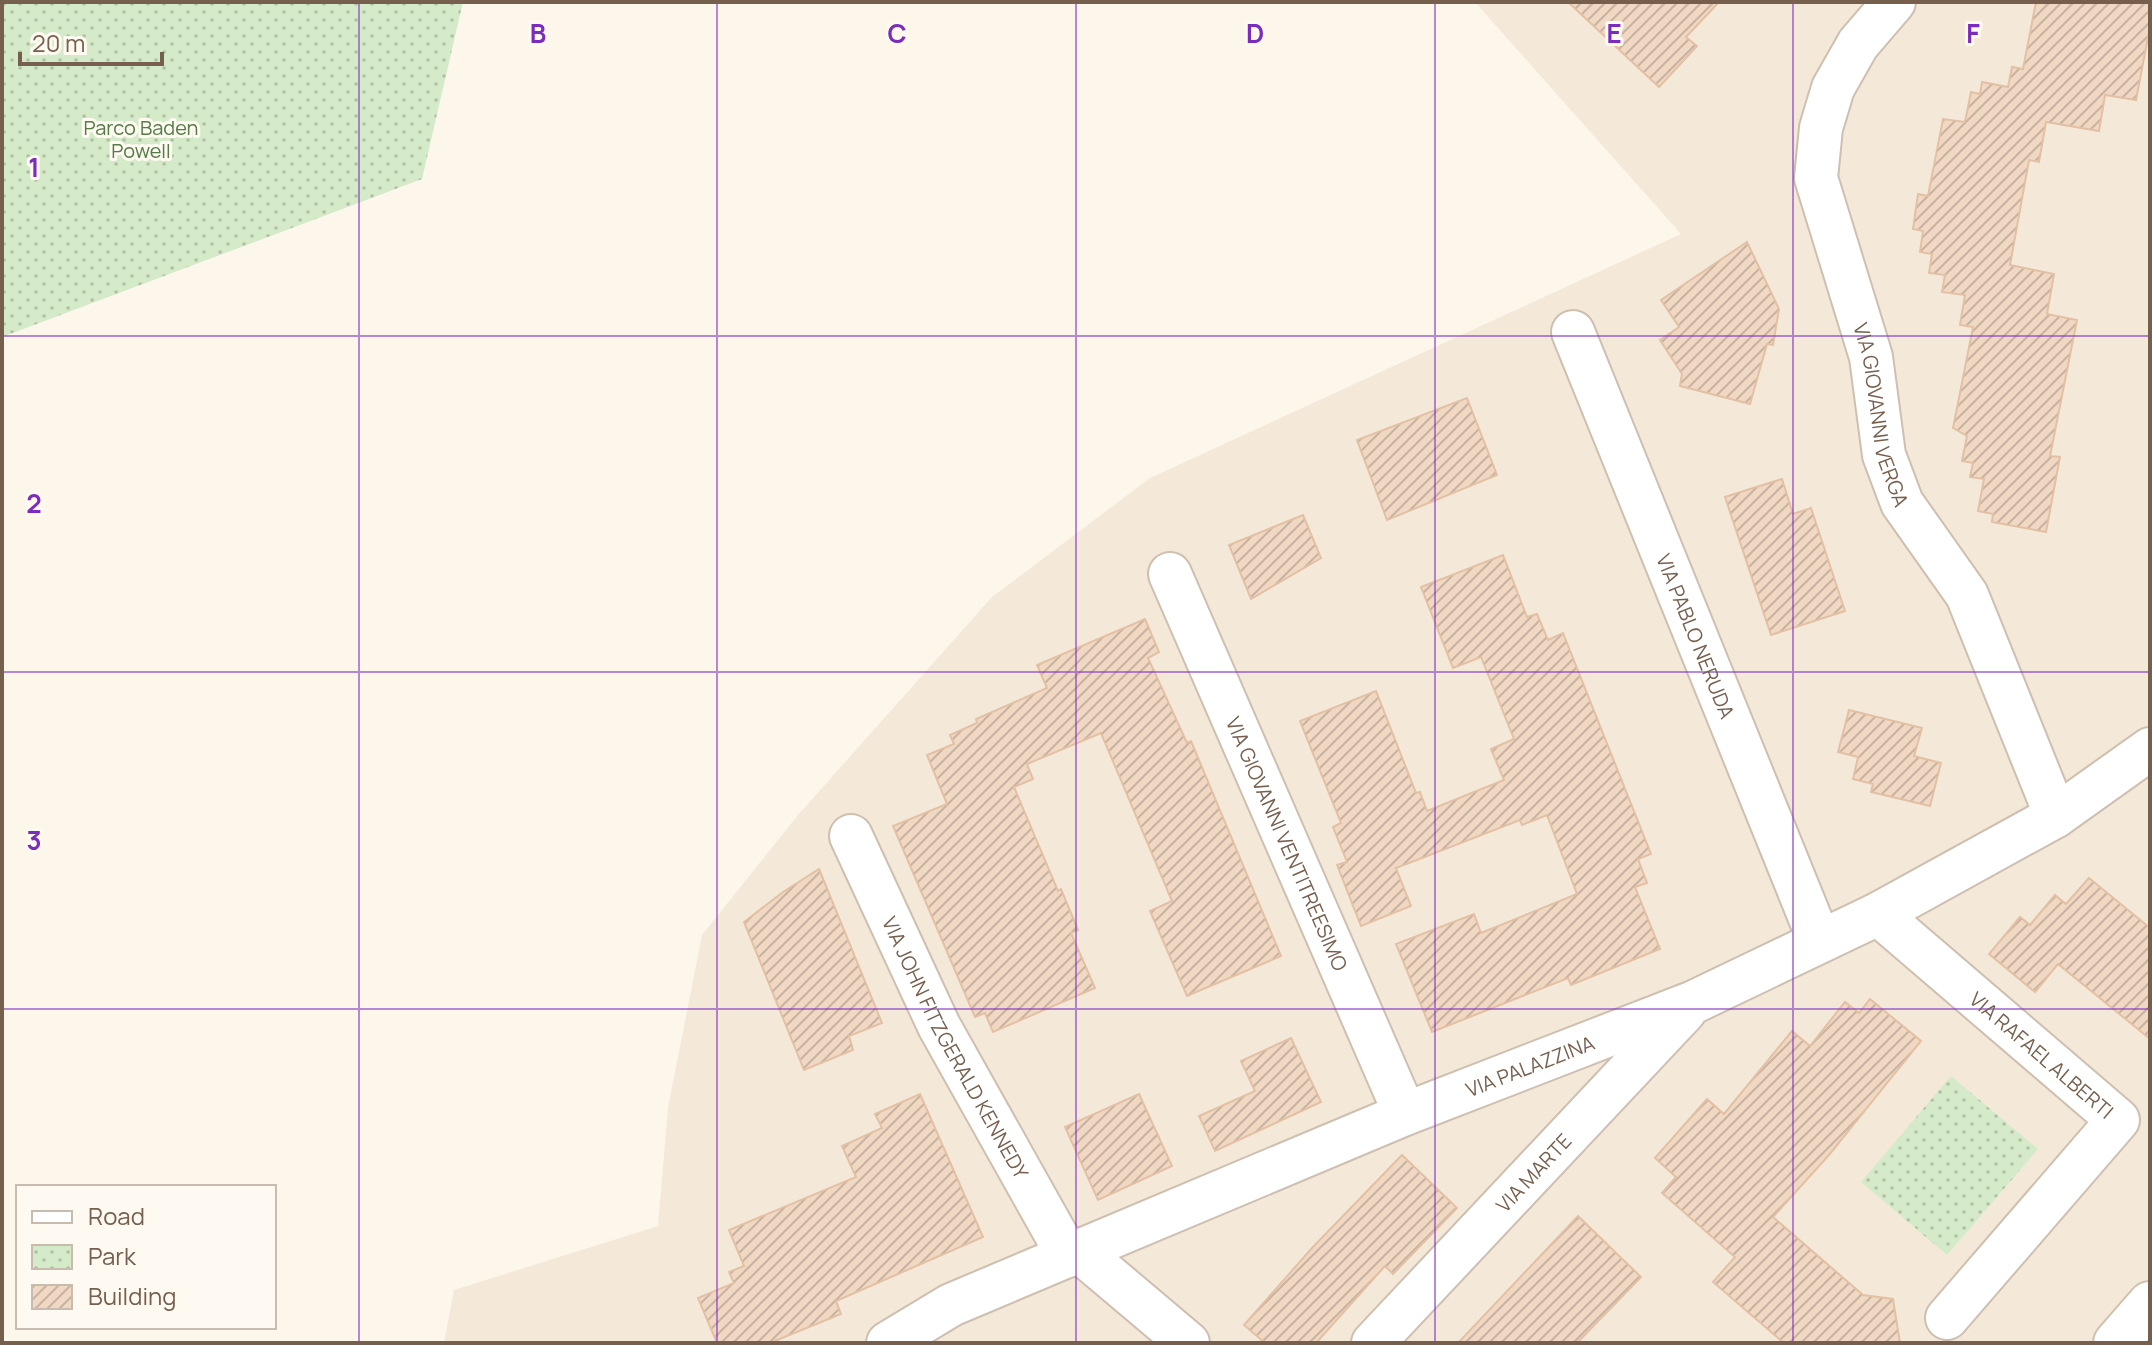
<svg xmlns="http://www.w3.org/2000/svg" width="2152" height="1345" viewBox="0 0 2152 1345" font-family="Manrope,sans-serif">
	<style>
		.residential { fill: #f4e9d9 }
		.park { fill: url(#park-dots) }
		.building { fill: url(#building-hatch); stroke: #e3c0a4; stroke-width: 2 }
		.lines { fill: none; stroke-linecap: round; stroke-linejoin: round }
		.street-casing { stroke: #cebfb0; stroke-width: 46 }
		.secondary-casing { stroke: #d1c0ae; stroke-width: 48 }
		.street { stroke: #fff; stroke-width: 42 }
		.secondary { stroke: #fff; stroke-width: 44 }
		.grid { fill: none; stroke: #7b2cbf; stroke-width: 2; stroke-opacity: 0.55 }
		.labels { text-anchor: middle; dominant-baseline: central; stroke-width: 6; stroke-linejoin: round; paint-order: stroke }
		.park-label { font-size: 20px; fill: #537c46; stroke: #fefaf1 }
		.street-label { font-size: 20px; fill: #775f4e; stroke: #fefaf1 }
		.grid-label { font-size: 26px; text-anchor: middle; font-weight: bold; fill: #7b2cbf; stroke: #fefaf1; stroke-width: 6; stroke-linejoin: round; paint-order: stroke }
	</style>
	<defs>
		<pattern id="park-dots" width="8" height="8" patternUnits="userSpaceOnUse" patternTransform="scale(2)"><rect width="8" height="8" fill="#d4eac9"/><path d="M2 2h.1M6 6h.1" fill="none" stroke="#b1c1a5" stroke-width="1.8" stroke-linecap="round"/></pattern>
		<pattern id="building-hatch" width="6" height="6" patternUnits="userSpaceOnUse" patternTransform="scale(2)"><rect width="6" height="6" fill="#f1d8c3"/><path d="M-1 1l2-2M0 6l6-6M5 7l2-2" fill="none" stroke="#c8b2a1"/></pattern>
	</defs>
	<rect width="100%" height="100%" fill="#fcf6eb"/>
	<path class="residential" d="M1475 2H2150V1343H444L454 1290 658 1226 668 1108 702 935 798 815 992 597 1150 478 1681 234Z"/>
	<path class="park" d="M2 2H463L422 179 2 337Z
		M1951 1076 2038 1149 1947 1255 1861 1182Z"/>
	<path class="building" d="M1568 2H1719L1686 37 1697 46 1659 87Z
		M2036 2H2150V27L2136 100 2105 95 2099 131 2046 122 2039 162 2029 160 2010 265 2054 274 2047 314 2077 320 2050 456 2060 457 2046 532 1992 522 1993 514 1978 511 1984 479 1970 477 1973 463 1962 461 1967 436 1953 428 1973 327 1960 325 1965 295 1942 292 1945 275 1929 273 1932 254 1920 252 1923 231 1913 229 1918 194 1928 196 1943 119 1965 122 1971 92 1980 94 1982 82 2008 87 2012 67 2023 69Z
		M1747 242 1779 309 1773 345 1767 344 1750 404 1680 386 1682 374 1660 340 1679 327 1661 300Z
		M1467 398 1497 475 1387 520 1357 440Z
		M1782 479 1793 514 1811 508 1845 611 1771 635 1725 497Z
		M1303 515 1321 558 1251 599 1229 545Z
		M1503 555 1527 617 1537 614 1548 640 1563 633 1651 854 1638 859 1647 883 1635 887 1660 949 1571 985 1568 978 1432 1032 1396 944 1474 914 1481 933 1577 894 1547 815 1522 825 1520 820 1396 868 1411 906 1361 926 1337 865 1347 862 1333 827 1341 823 1300 721 1376 691 1416 793 1420 792 1427 811 1504 780 1491 749 1514 739 1481 657 1453 668 1421 587Z
		M1145 619 1159 652 1148 658 1187 743 1191 741 1281 956 1187 996 1150 911 1172 901 1101 733 1027 764 1033 779 1014 787 1058 891 1061 889 1078 930 1071 933 1095 988 993 1032 985 1013 975 1017 893 826 947 804 927 755 954 744 950 735 977 723 976 719 1047 688 1037 665Z
		M1849 710 1922 728 1914 756 1941 763 1930 806 1871 792 1873 784 1853 779 1858 757 1838 752Z
		M819 869 882 1023 849 1036 853 1050 804 1070 744 922 783 892Z
		M2089 878 2150 928V1039L2058 964 2035 992 1989 954 2020 917 2030 925 2055 895 2066 904Z
		M1870 999 1921 1041 1829 1155 1773 1217 1863 1295 1893 1299 1900 1343H1784L1713 1282 1735 1257 1662 1193 1676 1177 1655 1158 1707 1099 1724 1114 1792 1031 1810 1046 1845 1002 1859 1013Z
		M1291 1038 1321 1102 1215 1151 1199 1116 1255 1091 1241 1061Z
		M920 1094 983 1237 836 1301 841 1314 770 1343H717L698 1298 734 1283 729 1272 744 1266 729 1230 856 1177 842 1146 882 1128 875 1114Z
		M1139 1094 1172 1166 1098 1200 1065 1127Z
		M1402 1155 1457 1208 1393 1274 1385 1266 1316 1343H1265L1244 1325 1312 1248Z
		M1578 1216 1641 1277 1577 1343H1458Z"/>
	<g class="lines">
		<defs>
			<g id="street">
				<path id="s1" d="M1894 2 1858 44 1833 88 1821 128 1816 178 1871 357 1884 455 1902 503 1967 595 2056 816"/>
				<path id="s2" d="M1573 332 1819 940"/>
				<path id="s3" d="M1170 574 1405 1114"/>
				<path id="s4" d="M851 836 939 1026 1068 1256"/>
				<path id="s5" d="M1878 914 2118 1120 1947 1318"/>
				<path d="M1079 1251 1188 1343"/>
				<path id="s6" d="M888 1343 951 1305 1079 1251 1405 1114 1694 1002 1878 914 2056 816 2150 749"/>
				<path id="s7" d="M1373 1343 1685 1011"/>
			</g>
			<path id="secondary" d="M2116 1343 2150 1304"/>
		</defs>
		<use href="#street" class="street-casing"/>
		<use href="#secondary" class="secondary-casing"/>
		<use href="#street" class="street"/>
		<use href="#secondary" class="secondary"/>
	</g>
	<path class="grid" d="M359 2V1343M717 2V1343M1076 2V1343M1435 2V1343M1793 2V1343M2 336H2150M2 672H2150M2 1009H2150"/>
	<g class="labels">
		<g class="park-label">
			<text x="141" y="127">Parco Baden<tspan x="141" dy="23">Powell</tspan></text>
		</g>
		<g class="street-label">
			<text stroke="none"><textPath href="#s1" startOffset="444">VIA GIOVANNI VERGA</textPath></text>
			<text stroke="none"><textPath href="#s2" startOffset="328">VIA PABLO NERUDA</textPath></text>
			<text stroke="none"><textPath href="#s3" startOffset="294">VIA GIOVANNI VENTITREESIMO</textPath></text>
			<text stroke="none"><textPath href="#s4" startOffset="236">VIA JOHN FITZGERALD KENNEDY</textPath></text>
			<text stroke="none"><textPath href="#s5" startOffset="216">VIA RAFAEL ALBERTI</textPath></text>
			<text stroke="none"><textPath href="#s6" startOffset="700">VIA PALAZZINA</textPath></text>
			<text stroke="none"><textPath href="#s7" startOffset="234">VIA MARTE</textPath></text>
		</g>
	</g>
	<g class="grid-label">
		<text x="538" y="43">B</text>
		<text x="897" y="43">C</text>
		<text x="1255" y="43">D</text>
		<text x="1614" y="43">E</text>
		<text x="1973" y="43">F</text>
		<text x="34" y="177">1</text>
		<text x="34" y="513">2</text>
		<text x="34" y="850">3</text>
	</g>
	<rect width="2152" height="1345" fill="none" stroke="#775f4e" stroke-width="8"/>
	<rect x="16" y="1185" width="260" height="144" fill="#fefaf1" stroke="#c8bcb0" stroke-width="2"/>
	<rect x="32" y="1211" width="40" height="12" fill="#ffffff" stroke="#c8bcb0" stroke-width="2"/>
	<text x="88" y="1225" font-size="24" fill="#775f4e">Road</text>
	<rect x="32" y="1245" width="40" height="24" fill="url(#park-dots)" stroke="#c8bcb0" stroke-width="2"/>
	<text x="88" y="1265" font-size="24" fill="#775f4e">Park</text>
	<rect x="32" y="1285" width="40" height="24" fill="url(#building-hatch)" stroke="#c8bcb0" stroke-width="2"/>
	<text x="88" y="1305" font-size="24" fill="#775f4e">Building</text>
	<path d="M20 52v12h142v-12" fill="none" stroke="#775f4e" stroke-width="4"/>
	<text x="32" y="52" font-size="24" fill="#775f4e" stroke="#fefaf1" stroke-width="6" paint-order="stroke">20 m</text>
</svg>
